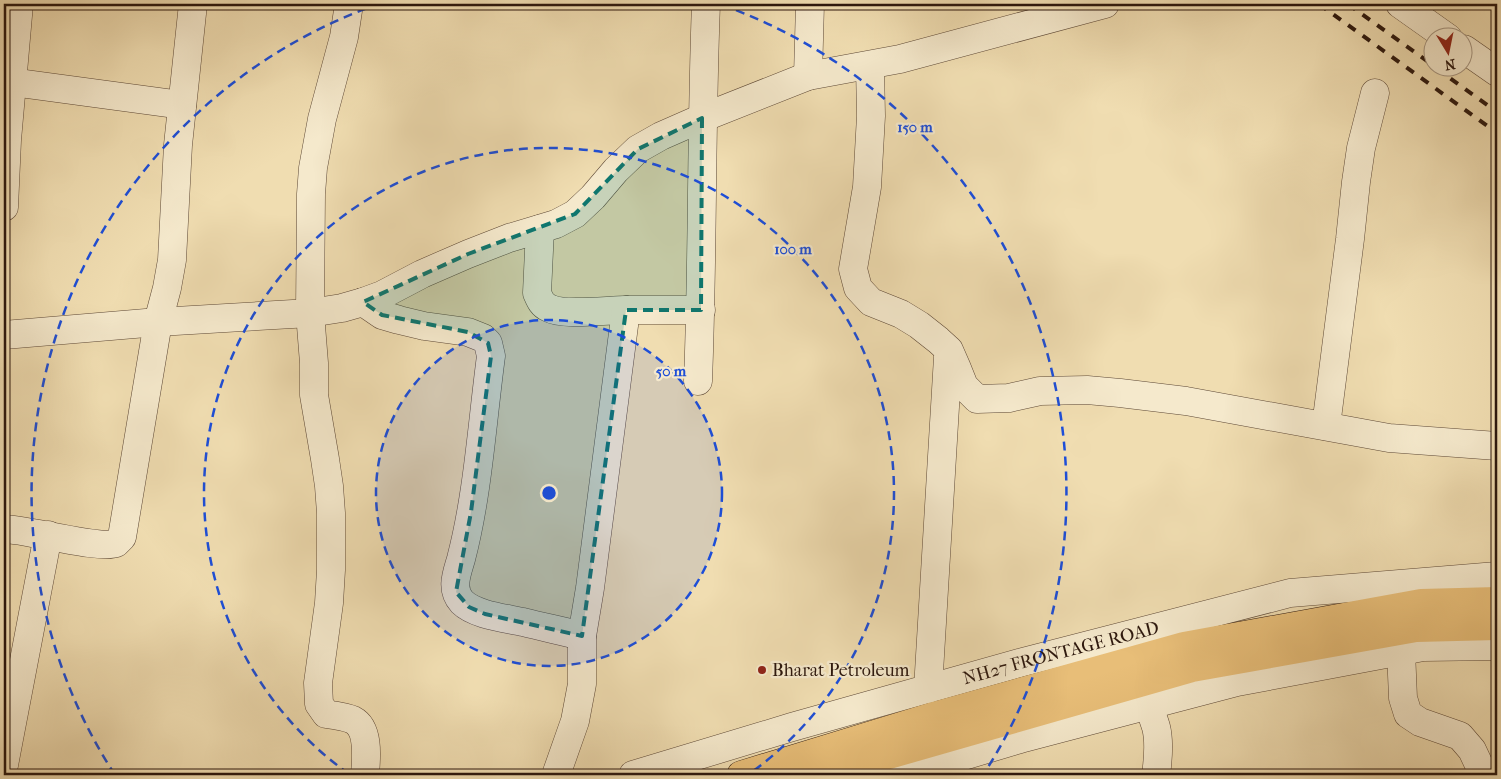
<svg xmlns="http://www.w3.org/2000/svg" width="1501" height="779" viewBox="0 0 1501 779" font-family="'IM FELL French Canon',serif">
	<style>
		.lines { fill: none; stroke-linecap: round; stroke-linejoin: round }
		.minor-casing { stroke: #5d4836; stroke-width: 29 }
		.highway-casing { stroke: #2c170d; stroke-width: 29 }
		.minor { stroke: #f5e9cc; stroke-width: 28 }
		.highway { stroke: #e8be78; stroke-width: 28 }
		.rail { stroke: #2c170d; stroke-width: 4; stroke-dasharray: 9 9; stroke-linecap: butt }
		.marked { fill: #0f766e; fill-opacity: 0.2; stroke: #0f766e; stroke-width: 4; stroke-dasharray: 10 6; stroke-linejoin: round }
		.ring { fill: none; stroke: #1d4ed8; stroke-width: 2.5; stroke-dasharray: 9 6 }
		.poi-dot { fill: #8f2418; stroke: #f5e9cc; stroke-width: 2 }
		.labels { text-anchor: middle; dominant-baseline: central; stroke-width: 4.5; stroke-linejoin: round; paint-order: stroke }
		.street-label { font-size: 18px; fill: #2c170d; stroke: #f5e9cc }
		.poi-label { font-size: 18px; fill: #2c170d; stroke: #f5e9cc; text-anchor: start }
		.centre { fill: #1d4ed8; stroke: #f5e9cc; stroke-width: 2.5 }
		.ring-label { font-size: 15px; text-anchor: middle; font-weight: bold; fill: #1d4ed8; stroke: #f5e9cc; stroke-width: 4.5; stroke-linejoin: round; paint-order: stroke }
	</style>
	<rect width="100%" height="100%" fill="#f0ddb1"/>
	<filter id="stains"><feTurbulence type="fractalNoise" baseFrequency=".004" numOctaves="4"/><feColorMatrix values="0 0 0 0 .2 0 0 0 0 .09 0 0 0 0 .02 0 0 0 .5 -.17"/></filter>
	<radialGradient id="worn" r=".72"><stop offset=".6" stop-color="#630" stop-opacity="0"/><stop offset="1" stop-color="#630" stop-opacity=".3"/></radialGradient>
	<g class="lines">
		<defs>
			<g id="minor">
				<path d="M349 4 344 37 322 119 313 168 311 194 310 313 314 363V395L325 459 329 486 331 513V570L329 603 318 683 319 704 326 714C333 715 347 717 353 720 370 729 366 760 365 775"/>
				<path d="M1400 4 1448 38"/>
				<path d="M1464 49 1497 72"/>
				<path d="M870 66 871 116 867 187 853 269 858 288 871 302 901 314 919 325 938 340 949 350 956 366 964 386 977 399 1009 398 1040 391 1087 390 1120 393 1186 401 1389 438 1497 446"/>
				<path d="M808 76 810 4"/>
				<path d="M4 81 182 105"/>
				<path d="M4 207 7 140 19 4"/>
				<path d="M540 229 537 293C540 300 542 305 549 308 563 316 608 310 626 310 651 310 676 310 701 310"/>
				<path d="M363 302 382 315 399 320 424 326 468 332 483 338 488 343 491 356C482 423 478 494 461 559 457 573 450 589 462 602 475 615 505 618 523 622 543 627 562 631 582 636"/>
				<path d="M4 335 158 322 310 313 342 308 363 302 382 295 422 274 468 254 509 238 556 224 575 214 593 197 616 170 638 149 661 136 702 118 808 76 900 59 1105 4"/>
				<path d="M698 381C703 255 701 130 706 4"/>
				<path d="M1326 426 1350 239 1356 182 1361 148 1375 93"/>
				<path d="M4 529C25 529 102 550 116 543 118 541 120 539 122 537L158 322 167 288 172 260 178 145 193 4"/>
				<path d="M1401 651 1403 698 1408 714 1420 722 1460 736 1472 750 1480 767 1481 775"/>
				<path d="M928 689 948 357"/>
				<path d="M1143 689C1147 702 1152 714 1156 727 1160 742 1158 760 1156 775"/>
				<path d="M4 765 48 535"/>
				<path d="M556 775 575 721 582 684V636L590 588 626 310"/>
				<path id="s1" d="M633 775 792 727 1023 662 1290 593 1497 576"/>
				<path d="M900 775 1020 739 1237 682 1423 647 1497 646"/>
			</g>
			<path id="highway" d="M741 775 934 716 1184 646 1421 603 1497 601
				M819 775 1192 668 1416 628 1497 626"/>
		</defs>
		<use href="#minor" class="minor-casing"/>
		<use href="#highway" class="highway-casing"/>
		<use href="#minor" class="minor"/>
		<use href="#highway" class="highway"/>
		<path class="rail" d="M1319 4 1497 133
			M1348 4 1434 66
			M1436 68 1497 112"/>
	</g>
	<path class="marked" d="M702 118 701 310H626L582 636 485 614 469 607 456 592 471 512 491 356 488 343 468 332 382 315 363 302 468 254 575 214 638 149Z"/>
	<circle cx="549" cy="493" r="173" fill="#1d4ed8" fill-opacity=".12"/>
	<g class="ring">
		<circle cx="549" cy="493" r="173"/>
		<path d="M349 774A345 345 0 1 1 749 774"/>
		<path d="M115 775A518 518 0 0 1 376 5M722 5A518 518 0 0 1 983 775"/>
	</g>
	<circle class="poi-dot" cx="762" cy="670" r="5"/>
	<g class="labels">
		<g class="street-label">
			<text stroke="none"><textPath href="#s1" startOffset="445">NH27 FRONTAGE ROAD</textPath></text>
		</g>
		<g class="poi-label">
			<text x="772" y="670">Bharat Petroleum</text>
		</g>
	</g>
	<circle cx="549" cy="493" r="8" class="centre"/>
	<g class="ring-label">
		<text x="915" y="132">150 m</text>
		<text x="793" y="254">100 m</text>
		<text x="671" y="376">50 m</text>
	</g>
	<rect width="1501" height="779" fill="none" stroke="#f0ddb1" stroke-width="20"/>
	<rect x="5" y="5" width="1491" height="769" fill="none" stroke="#2c170d" stroke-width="2.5"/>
	<rect x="10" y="10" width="1481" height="759" fill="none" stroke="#2c170d"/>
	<g transform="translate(1448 52) rotate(170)"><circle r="24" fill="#f5e9cc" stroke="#a59580"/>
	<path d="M0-4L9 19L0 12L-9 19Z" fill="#8f2418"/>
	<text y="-8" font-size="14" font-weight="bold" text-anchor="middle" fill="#2c170d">N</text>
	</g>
	<rect width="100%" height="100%" filter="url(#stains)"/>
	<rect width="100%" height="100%" fill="url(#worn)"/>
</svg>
